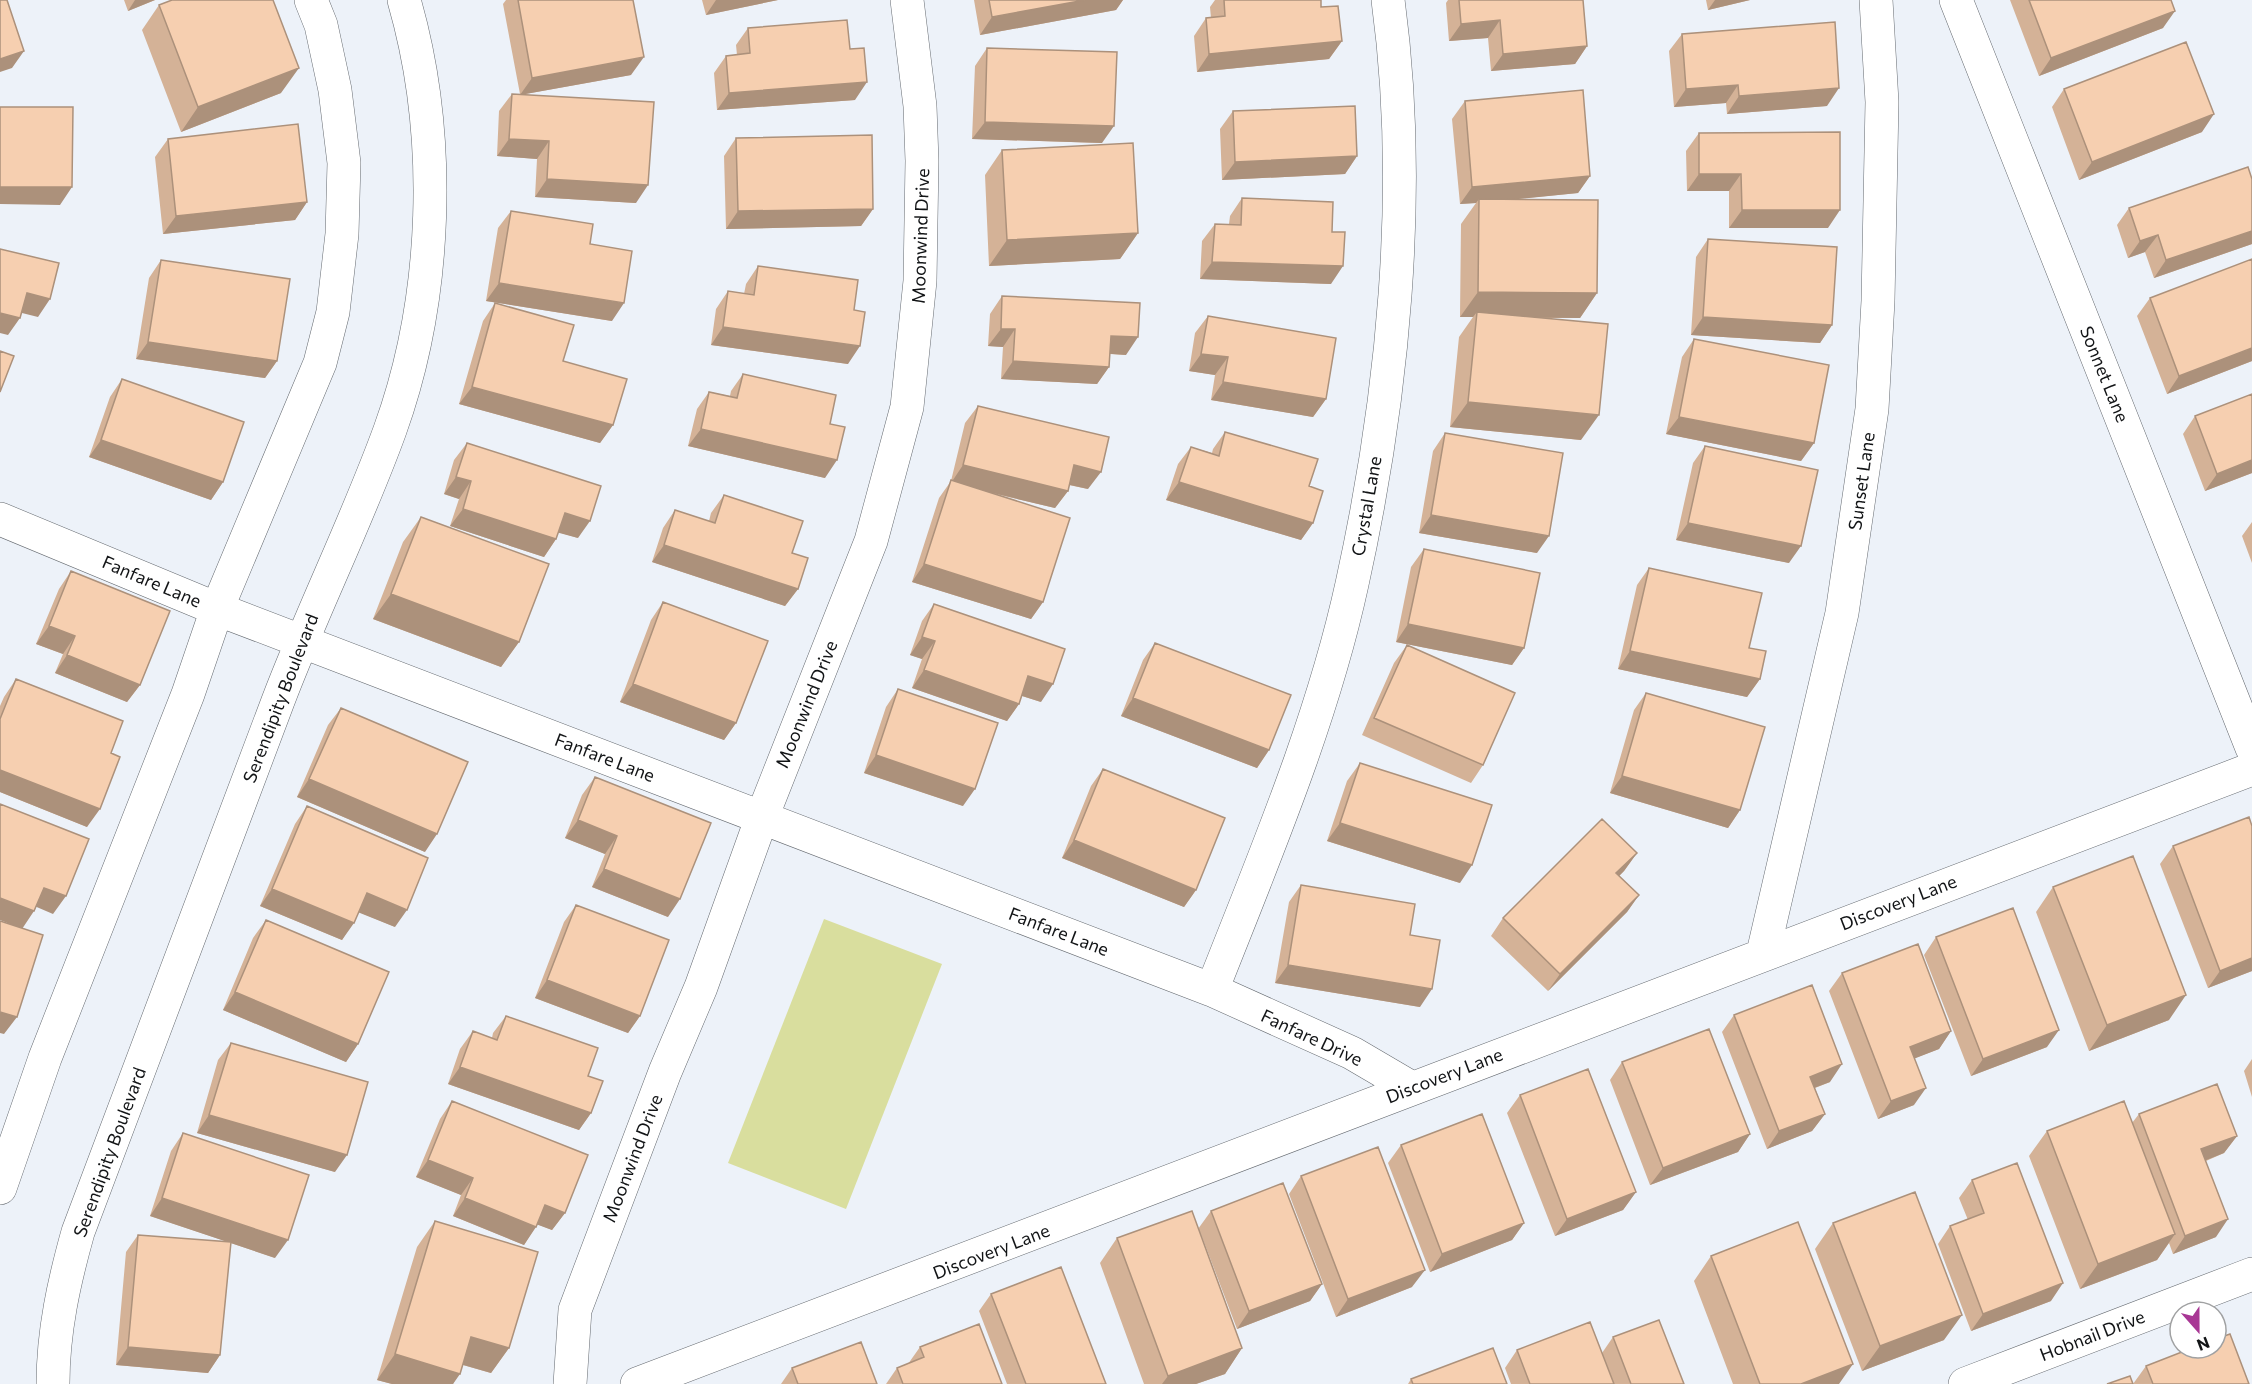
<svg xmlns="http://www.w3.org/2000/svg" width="2252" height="1384" viewBox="0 0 2252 1384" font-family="Commissioner,sans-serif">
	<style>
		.green { fill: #d9de9e }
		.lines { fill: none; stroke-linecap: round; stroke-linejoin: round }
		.minor-casing { stroke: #666b71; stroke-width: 34 }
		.minor { stroke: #fff; stroke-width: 33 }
		.wall { fill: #d4b297 }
		.shaded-wall { fill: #ac917b }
		.building { fill: #f6cfb0; stroke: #ac917b; stroke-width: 1.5 }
		.labels { text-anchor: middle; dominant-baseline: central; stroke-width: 4.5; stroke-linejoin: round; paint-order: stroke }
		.street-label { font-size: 18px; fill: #121416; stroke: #fff }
	</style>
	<rect width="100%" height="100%" fill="#edf2f9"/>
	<path class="green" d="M824 919 942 964 846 1209 728 1163Z"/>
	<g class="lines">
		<defs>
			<path id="minor" d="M1956 0 2252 748
				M0 519 217 609 1212 990 1352 1053 1410 1087
				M1763 953 1842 613 1872 409 1878 301 1882 102 1876 0
				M1212 990C1263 860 1322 722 1352 584 1393 398 1414 190 1388 0
				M0 1188 45 1058 188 694 217 609 320 363 333 312 342 234 344 163 335 90 321 25 311 0
				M53 1384C53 1331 64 1282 78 1232 145 1055 212 878 278 701 313 609 357 521 390 430 438 297 443 135 404 0
				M570 1384 575 1310 665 1072 701 987 762 817 871 541 907 407 920 281 922 161 920 106 907 0
				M637 1384C1176 1181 1713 972 2252 769
				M1965 1384 2252 1274"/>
		</defs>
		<use href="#minor" class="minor-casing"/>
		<use href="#minor" class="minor"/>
	</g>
	<path class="wall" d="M124 0H155L128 11Z
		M506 0H633L631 75 525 94 636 203 535 197 537 159 497 156 499 111 512 94H520L503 4Z
		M702 0H778L706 15Z
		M974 0H1123L1116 10 980 35Z
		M1215 0H1321V7L1342 41 1329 59 1197 72 1194 36 1206 18H1211L1210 7Z
		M1448 0H1583L1587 46 1575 64 1491 71 1488 38 1449 41 1446 3Z
		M1706 0H1750L1708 10Z
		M2010 0H2171L2163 28 2039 76Z
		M159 5 281 93 181 132 142 30Z
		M748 28 855 100 717 110 714 73 726 56 737 55 736 45Z
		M1682 34 1827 106 1727 114 1726 103 1674 107 1669 51Z
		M987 48 1102 143 972 139 975 66Z
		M2064 89 2202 132 2079 180 2052 107Z
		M1465 101 1590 176 1578 193 1515 199 1597 293 1580 318H1540L1581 440 1450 427 1459 337 1473 317H1460L1461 224 1476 203 1460 204 1452 119Z
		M1233 111 1357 156 1345 174 1222 180 1220 129Z
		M1699 133 1828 228H1729V191H1687L1686 151Z
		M736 138 873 209 861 226 726 229 724 156Z
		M168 139 307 202 295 220 163 234 155 157Z
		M1002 150 1138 233 1120 259 989 266 985 175Z
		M2252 179V244L2154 278 2145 252 2128 258 2117 225 2129 208Z
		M1242 198 1331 284 1200 279 1202 241 1215 224H1229L1230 216Z
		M511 211 590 244 612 321 486 301 498 228Z
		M1708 239 1832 325 1820 343 1691 335 1696 257Z
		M161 260 277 361 265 378 136 359 149 278Z
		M758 266 854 310 848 364 711 345 716 309 728 291 744 294 746 284Z
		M1002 296 1126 355 1110 354 1109 367 1097 384 1001 379 1003 347 988 346 990 314Z
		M2150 298 2252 361 2167 394 2137 316Z
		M495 303 563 361 613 425 600 443 459 404 483 321Z
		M1208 316 1326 399 1313 417 1211 400 1215 375 1189 371 1195 333Z
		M1694 339 1814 443 1801 461 1666 434 1682 357Z
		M743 374 830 424 825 478 688 446 697 409 709 392 730 396 731 391Z
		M122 379 223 482 211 500 89 457 110 397Z
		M978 406 1088 489 1069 485 1068 491 1055 508 983 491 1043 602 1031 619 912 582 939 498 951 481 965 423Z
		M2195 416 2252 473 2205 491 2183 434Z
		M1225 432 1309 486 1313 523 1301 540 1166 500 1178 464 1191 447 1212 453 1213 449Z
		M1445 433 1537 553 1419 533 1433 451Z
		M467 443 578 538 558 532 556 539 544 557 450 526 459 499 444 494 454 460Z
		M1705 446 1789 563 1676 540 1693 463Z
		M724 495 792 553 798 589 785 606 652 562 663 528 675 510 709 521 711 513Z
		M421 517 519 642 501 667 373 619 403 542Z
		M2252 522V563L2242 536Z
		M1424 549 1524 648 1512 665 1396 642 1411 567Z
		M1649 568 1749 648 1760 679 1747 697 1618 669 1637 585Z
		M71 571 140 685 127 702 55 673 63 654 36 644 59 589Z
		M663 602 736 723 724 740 620 702 651 620Z
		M934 604 1041 702 1022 696 1019 704 1007 721 912 688 922 659 910 655 922 621Z
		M1155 643 1269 750 1257 768 1121 716 1143 660Z
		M1407 645 1483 765 1471 783 1362 735 1394 663Z
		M16 679 111 753 87 827 0 792V706L4 697Z
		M898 689 963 806 864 773 886 707Z
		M1646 693 1740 810 1728 828 1610 793 1634 710Z
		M341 708 425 852 297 797 328 725Z
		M1360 763 1460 883 1327 841 1347 781Z
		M1103 769 1196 890 1184 907 1062 858 1091 786Z
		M595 777 668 917 592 887 605 854 565 838 582 795Z
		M307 806 395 927 359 912 342 940 260 906 295 824Z
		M2173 846 2252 971 2208 988 2160 864Z
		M1637 853 1624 871 1619 876 1639 895 1627 912 1548 991 1491 936 1503 918Z
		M1301 885 1410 935 1420 1007 1275 983 1289 902Z
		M2053 887 2169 1020 2089 1051 2036 912Z
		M576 905 640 1016 628 1033 535 998 564 922Z
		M266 920 358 1044 346 1062 223 1010 253 938Z
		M1936 937 2047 1047 1971 1076 1924 955Z
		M1842 973 1951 1031 1939 1049 1915 1058 1914 1105 1878 1119 1829 991Z
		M1734 1015 1830 1082 1815 1088 1825 1114 1812 1131 1767 1149 1722 1032Z
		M506 1016 588 1076 591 1113 579 1130 448 1084 460 1049 473 1031 492 1038 493 1033Z
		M231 1043 335 1172 197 1133 218 1060Z
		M2252 1059V1097L2244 1071Z
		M1622 1062 1750 1134 1738 1152 1650 1185 1610 1080Z
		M1520 1095 1636 1192 1623 1210 1555 1236 1507 1113Z
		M452 1101 565 1213 552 1230 537 1224 524 1245 453 1216 461 1195 416 1177 440 1119Z
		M2139 1114 2237 1136 2224 1153 2206 1161 2216 1237 2173 1254 2169 1243 2157 1260 2080 1289 2029 1156 2047 1131 2132 1123Z
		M183 1133 275 1258 231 1243 220 1355 208 1373 116 1365 126 1252 138 1235 228 1242 150 1216 171 1151Z
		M1401 1145 1524 1223 1512 1240 1430 1272 1388 1163Z
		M1301 1176 1412 1287 1336 1317 1289 1194Z
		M1972 1180 2051 1301 1971 1331 1938 1244 1950 1226 1968 1220 1959 1198Z
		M1211 1211 1322 1284 1310 1301 1237 1329 1199 1229 1242 1348 1225 1374 1196 1384H1144L1100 1263 1117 1238 1198 1229Z
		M435 1221 509 1348 491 1373 463 1365 453 1384H392L377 1380 417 1247Z
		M1833 1223 1944 1340 1862 1371 1815 1249Z
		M1711 1256 1839 1384H1733L1694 1281Z
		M991 1294 1106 1384H1007L979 1311Z
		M1613 1337 1684 1384H1511L1505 1368 1517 1350 1602 1353Z
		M920 1347 1002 1384H886L897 1368 908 1364Z
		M2146 1366 2249 1384H2133Z
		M792 1368 877 1384H781Z
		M1411 1379 1507 1384H1408Z"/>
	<path class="shaded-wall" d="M135 0H155L128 11Z
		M716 0H778L706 15Z
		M1085 0H1123L1116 10 980 35 992 17Z
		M1715 0H1750L1708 10Z
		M2175 11 2163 28 2039 76 2051 58Z
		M1500 20 1488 38 1449 41 1461 24Z
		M1342 41 1329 59 1197 72 1209 54Z
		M1587 46 1575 64 1491 71 1503 54Z
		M24 51 12 68 0 72V59Z
		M644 57 631 75 520 95 532 78Z
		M299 68 281 93 181 132 198 107Z
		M867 82 855 100 717 110 729 93Z
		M1738 85 1726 103 1674 107 1686 89Z
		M1839 88 1827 106 1727 114 1739 96Z
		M2214 114 2202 132 2079 180 2092 162Z
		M985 122 1114 126 1102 143 972 139Z
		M509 139 549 141 537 159 497 156Z
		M1357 156 1345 174 1222 180 1235 162Z
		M1699 174H1741L1729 191H1687Z
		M1590 176 1578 193 1479 203V199L1476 203 1460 204 1472 187Z
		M547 179 648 185 636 203 535 197Z
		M0 187H72L60 205 0 204Z
		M307 202 295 220 163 234 176 216Z
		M873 209 861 226 726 229 738 211Z
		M1742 210H1840L1828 228H1729Z
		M2252 231V244L2154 278 2166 260Z
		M1138 233 1120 259 989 266 1007 240Z
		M2158 235 2145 252 2128 258 2140 241Z
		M1212 262 1343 266 1331 284 1200 279Z
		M499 283 624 303 612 321 486 301Z
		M1478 292 1597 293 1580 318 1476 317 1477 312 1473 317H1460Z
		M27 293 50 299 38 317 14 311Z
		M0 313 20 318 8 335 0 333Z
		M1703 317 1832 325 1820 343 1691 335Z
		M723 327 860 346 848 364 711 345Z
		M1001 329H1015L1003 347 988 346Z
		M1111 336 1138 337 1126 355 1099 353Z
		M148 342 277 361 265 378 136 359Z
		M2252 348V361L2167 394 2179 376Z
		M1201 354 1228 357 1215 375 1189 371Z
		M1013 361 1109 367 1097 384 1001 379Z
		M1223 382 1326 399 1313 417 1211 400Z
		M472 387 613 425 600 443 459 404Z
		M1468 402 1599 415 1581 440 1450 427Z
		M1679 417 1814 443 1801 461 1666 434Z
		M701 429 837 460 825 478 688 446Z
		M101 440 223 482 211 500 89 457Z
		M2252 460V473L2205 491 2217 474Z
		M963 465 1068 491 1055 508 951 483Z
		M1074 465 1101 472 1088 489 1061 483Z
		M456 477 471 481 459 499 444 494Z
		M1179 482 1313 523 1301 540 1166 500Z
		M463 509 556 539 544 557 450 526Z
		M565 513 590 521 578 538 552 531Z
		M1431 515 1549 536 1537 553 1419 533Z
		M1688 523 1801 546 1789 563 1676 540Z
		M664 545 798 589 785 606 652 562Z
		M924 564 1043 602 1031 619 912 582Z
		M391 594 519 642 501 667 373 619Z
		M1408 624 1524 648 1512 665 1396 642Z
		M49 626 75 636 63 654 36 644Z
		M922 637 935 641 922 659 910 655Z
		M1630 651 1760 679 1747 697 1618 669Z
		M67 655 140 685 127 702 55 673Z
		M924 670 1019 704 1007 721 912 688Z
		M1028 676 1053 684 1041 702 1016 694Z
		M633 684 736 723 724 740 620 702Z
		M1133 698 1269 750 1257 768 1121 716Z
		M876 755 975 789 963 806 864 773Z
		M0 770 100 809 87 827 0 792Z
		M1622 776 1740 810 1728 828 1610 793Z
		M309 779 437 834 425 852 297 797Z
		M578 820 617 836 605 854 565 838Z
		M1340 823 1472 865 1460 883 1327 841Z
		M1074 840 1196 890 1184 907 1062 858Z
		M1637 853 1624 871 1604 891 1616 873Z
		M604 869 680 899 668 917 592 887Z
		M44 888 66 896 53 914 32 905Z
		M272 889 354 923 342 940 260 906Z
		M367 893 407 910 395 927 355 911Z
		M1639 895 1627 912 1548 991 1560 974Z
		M0 898 34 911 22 929 0 920Z
		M2252 958V971L2208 988 2220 971Z
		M1288 965 1432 989 1420 1007 1275 983Z
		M547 980 640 1016 628 1033 535 998Z
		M235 992 358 1044 346 1062 223 1010Z
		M2186 995 2169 1020 2089 1051 2107 1025Z
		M0 1012 17 1017 4 1034 0 1033Z
		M2059 1030 2047 1047 1971 1076 1983 1059Z
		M1951 1031 1939 1049 1898 1065 1910 1047Z
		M1842 1064 1830 1082 1798 1094 1810 1077Z
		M460 1067 591 1113 579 1130 448 1084Z
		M1926 1088 1914 1105 1878 1119 1891 1101Z
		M1825 1114 1812 1131 1767 1149 1779 1131Z
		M209 1115 347 1155 335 1172 197 1133Z
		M1750 1134 1738 1152 1650 1185 1663 1168Z
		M2237 1136 2224 1153 2189 1167 2201 1149Z
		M428 1160 473 1178 461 1195 416 1177Z
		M1636 1192 1623 1210 1555 1236 1567 1219Z
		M162 1198 288 1240 275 1258 150 1216Z
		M465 1198 536 1227 524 1245 453 1216Z
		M545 1205 565 1213 552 1230 533 1223Z
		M2228 1219 2216 1237 2173 1254 2185 1236Z
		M1524 1223 1512 1240 1430 1272 1442 1254Z
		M2175 1234 2157 1260 2080 1289 2098 1264Z
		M1425 1270 1412 1287 1336 1317 1348 1299Z
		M2063 1283 2051 1301 1971 1331 1983 1314Z
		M1322 1284 1310 1301 1237 1329 1249 1311Z
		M1962 1315 1944 1340 1862 1371 1880 1346Z
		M471 1337 509 1348 491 1373 453 1362Z
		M128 1347 220 1355 208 1373 116 1365Z
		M1242 1348 1225 1374 1196 1384H1162L1168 1376Z
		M395 1354 460 1374 453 1384H392L377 1380Z
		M1853 1364 1839 1384H1801Z"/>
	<path class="building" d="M0 0H7L24 51 0 59Z
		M172 0H273L299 68 198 107 159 5Z
		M518 0H633L644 57 532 78Z
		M989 0H1085L992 17Z
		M1224 0H1321V7L1338 6 1342 41 1209 54 1206 18 1225 16Z
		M1459 0H1583L1587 46 1503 54 1500 20 1461 24Z
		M2029 0H2171L2175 11 2051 58Z
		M847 20 850 49 864 48 867 82 729 93 726 56 750 53 748 28Z
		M1835 22 1839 88 1739 96 1738 85 1686 89 1682 34Z
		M2186 42 2214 114 2092 162 2064 89Z
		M987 48 1117 52 1114 126 985 122Z
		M1583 90 1590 176 1472 187 1465 101Z
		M512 94 654 102 648 185 547 179 549 141 509 139Z
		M1355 106 1357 156 1235 162 1233 111Z
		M0 107H73L72 187H0Z
		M298 124 307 202 176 216 168 139Z
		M1840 132V210H1742L1741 174H1699V133Z
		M872 135 873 209 738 211 736 138Z
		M1133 143 1138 233 1007 240 1002 150Z
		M2248 167 2252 179V231L2166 260 2158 235 2140 241 2129 208Z
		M1242 198 1333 202 1332 232H1345L1343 266 1212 262 1215 224 1241 225Z
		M1479 199 1598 200 1597 293 1478 292Z
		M511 211 593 224 590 244 632 251 624 303 499 283Z
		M1708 239 1837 247 1832 325 1703 317Z
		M0 249 59 263 50 299 27 293 20 318 0 313Z
		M2252 259V348L2179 376 2150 298Z
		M161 260 290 279 277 361 148 342Z
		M758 266 858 280 854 310 865 312 860 346 723 327 728 291 754 295Z
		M1002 296 1140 303 1138 337 1111 336 1109 367 1013 361 1015 329H1001Z
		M495 303 574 325 563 361 627 379 613 425 472 387Z
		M1477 312 1608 324 1599 415 1468 402Z
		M1208 316 1336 338 1326 399 1223 382 1228 357 1201 354Z
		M1694 339 1829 365 1814 443 1679 417Z
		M0 351 14 356 0 392Z
		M743 374 836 395 830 424 845 427 837 460 701 429 709 392 737 398Z
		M122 379 244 422 223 482 101 440Z
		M2252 394V460L2217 474 2195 416Z
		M978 406 1109 437 1101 472 1074 465 1068 491 963 465Z
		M1225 432 1318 459 1309 486 1323 491 1313 523 1179 482 1191 447 1219 456Z
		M1445 433 1563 453 1549 536 1431 515Z
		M467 443 601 486 590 521 565 513 556 539 463 509 471 481 456 477Z
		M1705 446 1818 470 1801 546 1688 523Z
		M951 480 1070 518 1043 602 924 564Z
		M724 495 803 521 792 553 808 558 798 589 664 545 675 510 715 523Z
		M421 517 549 564 519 642 391 594Z
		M1424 549 1540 573 1524 648 1408 624Z
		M1649 568 1762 593 1749 648 1766 651 1760 679 1630 651Z
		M71 571 170 611 140 685 67 655 75 636 49 626Z
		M663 602 768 641 736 723 633 684Z
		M934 604 1065 649 1053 684 1028 676 1019 704 924 670 935 641 922 637Z
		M1155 643 1291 695 1269 750 1133 698Z
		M1407 645 1515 693 1483 765 1374 718Z
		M16 679 123 721 111 753 120 757 100 809 0 770V719Z
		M898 689 998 723 975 789 876 755Z
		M1646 693 1765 727 1740 810 1622 776Z
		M341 708 468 762 437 834 309 779Z
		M1360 763 1492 805 1472 865 1340 823Z
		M1103 769 1225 818 1196 890 1074 840Z
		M595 777 711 823 680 899 604 869 617 836 578 820Z
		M0 804 89 839 66 896 44 888 34 911 0 898Z
		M307 806 428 858 407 910 367 893 354 923 272 889Z
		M2249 817 2252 826V958L2220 971 2173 846Z
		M1602 819 1637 853 1616 873 1639 895 1560 974 1503 918Z
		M2133 856 2186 995 2107 1025 2053 887Z
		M1301 885 1415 904 1410 935 1440 940 1432 989 1288 965Z
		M576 905 669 940 640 1016 547 980Z
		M2013 908 2059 1030 1983 1059 1936 937Z
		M266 920 389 972 358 1044 235 992Z
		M0 921 43 935 17 1017 0 1012Z
		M1918 944 1951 1031 1910 1047 1926 1088 1891 1101 1842 973Z
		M1812 985 1842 1064 1810 1077 1825 1114 1779 1131 1734 1015Z
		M506 1016 598 1048 588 1076 603 1081 591 1113 460 1067 473 1031 497 1040Z
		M1709 1029 1750 1134 1663 1168 1622 1062Z
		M231 1043 368 1082 347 1155 209 1115Z
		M1588 1069 1636 1192 1567 1219 1520 1095Z
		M2217 1084 2237 1136 2201 1149 2228 1219 2185 1236 2139 1114Z
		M452 1101 588 1155 565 1213 545 1205 536 1227 465 1198 473 1178 428 1160Z
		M2124 1101 2175 1234 2098 1264 2047 1131Z
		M1482 1114 1524 1223 1442 1254 1401 1145Z
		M183 1133 309 1175 288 1240 162 1198Z
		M1378 1147 1425 1270 1348 1299 1301 1176Z
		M2017 1163 2063 1283 1983 1314 1950 1226 1984 1213 1972 1180Z
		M1283 1183 1322 1284 1249 1311 1211 1211Z
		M1915 1192 1962 1315 1880 1346 1833 1223Z
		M1192 1211 1242 1348 1168 1376 1117 1238Z
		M435 1221 538 1252 509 1348 471 1337 460 1374 395 1354Z
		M1798 1222 1853 1364 1801 1384H1760L1711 1256Z
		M138 1235 231 1242 220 1355 128 1347Z
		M1061 1267 1106 1384H1026L991 1294Z
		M1659 1320 1684 1384H1631L1613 1337Z
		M1590 1322 1614 1384H1530L1517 1350Z
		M979 1324 1002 1384H903L897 1368 924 1357 920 1347Z
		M2230 1334 2249 1384H2153L2146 1366 2192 1348H2216V1339Z
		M861 1342 877 1384H798L792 1368Z
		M1493 1348 1507 1384H1413L1411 1379Z
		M2130 1376 2133 1384H2107Z"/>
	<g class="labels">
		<g class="street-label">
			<text transform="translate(920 236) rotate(-88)">Moonwind Drive</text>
			<text transform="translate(2105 374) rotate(68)">Sonnet Lane</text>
			<text transform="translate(1861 481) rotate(-82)">Sunset Lane</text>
			<text transform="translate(1366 506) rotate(-80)">Crystal Lane</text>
			<text transform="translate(152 581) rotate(23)">Fanfare Lane</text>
			<text transform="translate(280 698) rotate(-69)">Serendipity Boulevard</text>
			<text transform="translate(806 704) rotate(-68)">Moonwind Drive</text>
			<text transform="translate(605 757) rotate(21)">Fanfare Lane</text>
			<text transform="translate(1898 902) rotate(-21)">Discovery Lane</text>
			<text transform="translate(1059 931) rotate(21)">Fanfare Lane</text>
			<text transform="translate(1312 1037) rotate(25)">Fanfare Drive</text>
			<text transform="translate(1444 1075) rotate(-21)">Discovery Lane</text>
			<text transform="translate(109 1152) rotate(-70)">Serendipity Boulevard</text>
			<text transform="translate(632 1158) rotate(-69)">Moonwind Drive</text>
			<text transform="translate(991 1251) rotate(-21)">Discovery Lane</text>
			<text transform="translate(2092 1335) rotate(-21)">Hobnail Drive</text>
		</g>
	</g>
	<g transform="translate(2198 1330) rotate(159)"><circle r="28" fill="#ffffff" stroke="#a0a1a2" stroke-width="1.5"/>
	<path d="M0-4.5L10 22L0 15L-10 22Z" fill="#a83794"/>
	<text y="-9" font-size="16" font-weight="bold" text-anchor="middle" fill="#121416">N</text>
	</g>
</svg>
